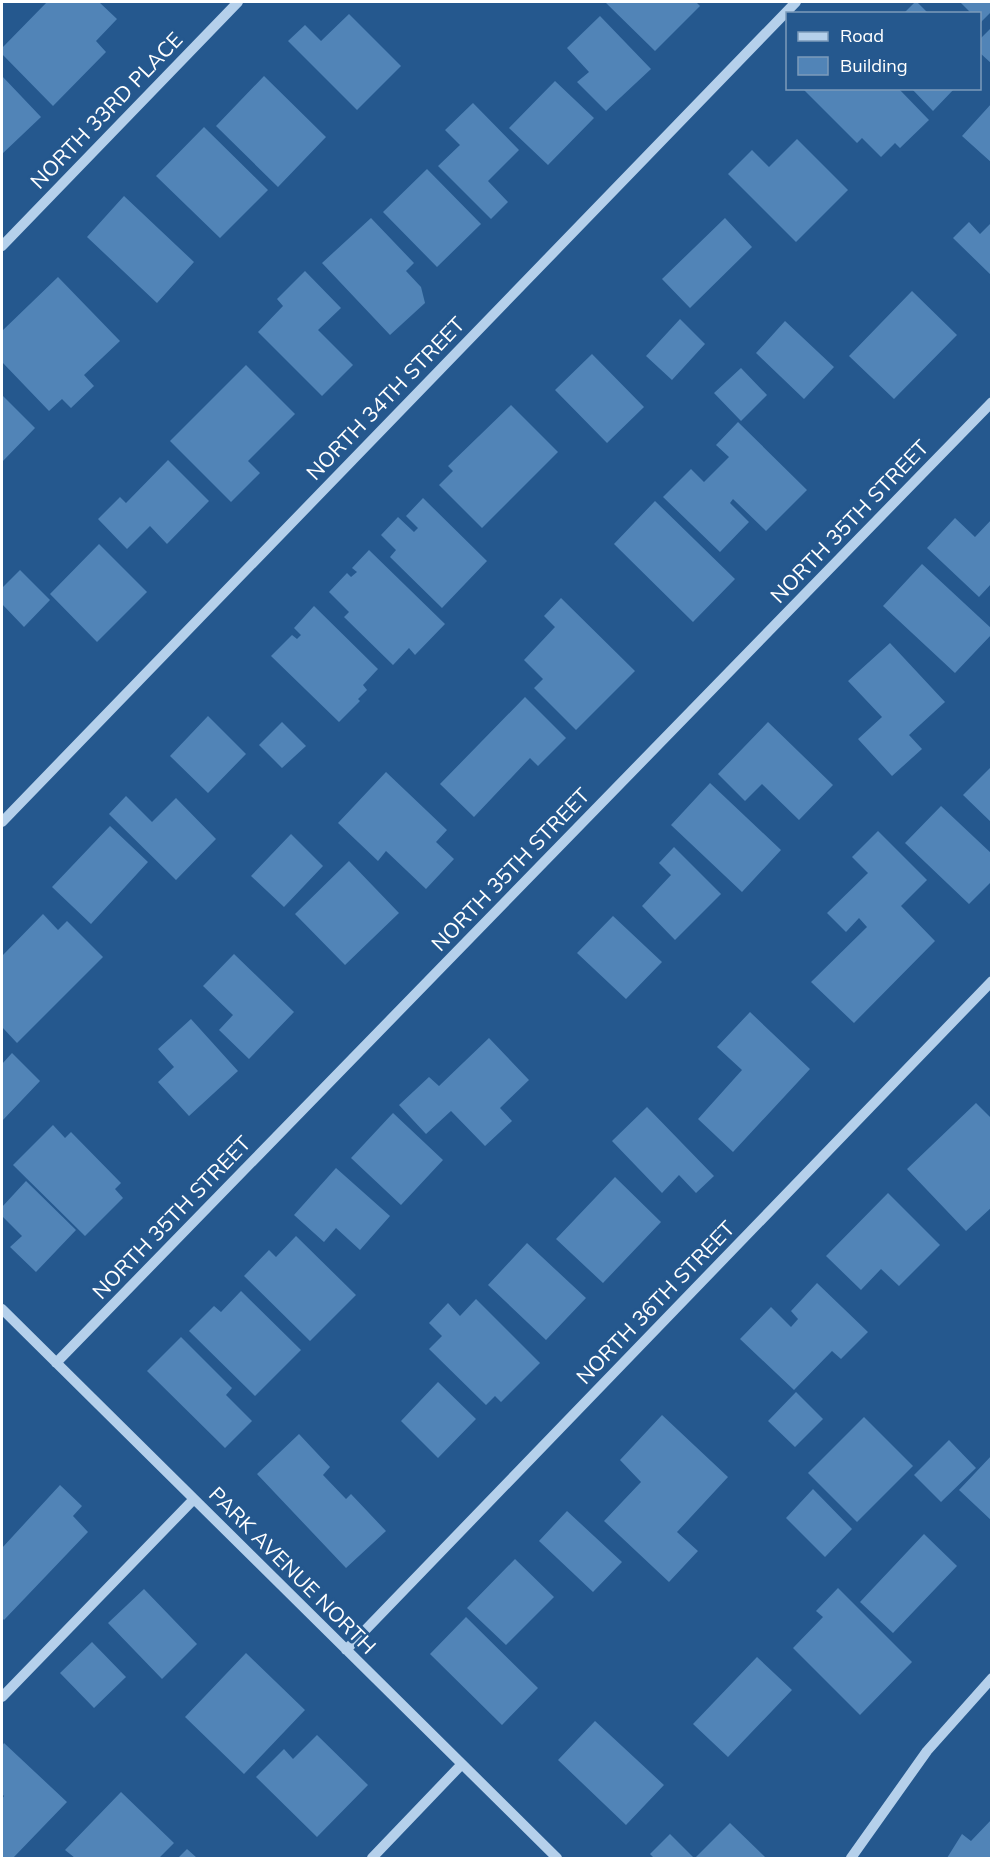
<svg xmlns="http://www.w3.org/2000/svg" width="993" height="1860" viewBox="0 0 993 1860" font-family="Mulish,sans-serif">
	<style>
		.building { fill: #5184b7 }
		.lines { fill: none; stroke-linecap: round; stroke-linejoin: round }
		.minor { stroke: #b5d0eb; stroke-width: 10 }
		.labels { text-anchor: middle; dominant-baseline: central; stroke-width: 6; stroke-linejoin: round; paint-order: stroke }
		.street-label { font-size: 21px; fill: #fff; stroke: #25588e }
	</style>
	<rect width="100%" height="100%" fill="#25588e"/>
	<path class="building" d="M47 2H99L117 19 96 41 106 52 53 106 2 54V48Z
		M605 2H696L700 6 655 51Z
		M915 2H917L929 14H903Z
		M960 2H992V11L980 23V14H972Z
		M349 14 401 66 357 110 288 41 305 25 321 41Z
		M600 16 651 69 606 111 577 82 589 72 567 48Z
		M992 27V64L980 53V39Z
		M2 76 41 117 2 154Z
		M264 76 326 137 278 187 216 126Z
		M555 81 594 118 548 165 509 128Z
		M806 88H898L929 120 900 148 895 143 881 157 862 138 857 143 804 90Z
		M911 88H955L933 111Z
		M473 103 519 150 488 181 508 202 491 219 438 166 460 145 445 130Z
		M992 103V163L962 136Z
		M204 127 268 190 220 238 156 176Z
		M797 139 848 190 796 242 728 174 752 150 769 167Z
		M427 169 481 224 437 267 383 212Z
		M124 196 194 262 157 303 87 237Z
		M371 218 414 263 406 271 421 287 425 303 390 335 322 263Z
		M725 218 752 247 690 308 662 279Z
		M969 222 980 234 992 222V276L953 238Z
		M305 271 341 308 318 330 353 365 322 396 258 332 283 306 277 299Z
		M58 277 120 341 84 375 94 386 71 408 62 399 49 411 2 362V331Z
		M912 291 957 335 894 399 849 356Z
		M680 319 705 344 672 380 646 356Z
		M785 321 834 367 804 399 756 353Z
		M592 354 644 407 607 443 555 390Z
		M246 365 295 414 248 461 260 473 231 502 170 441Z
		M741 368 767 395 741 421 714 393Z
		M2 395 35 428 2 462Z
		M511 405 558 452 482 528 439 485 453 471 448 466Z
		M738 422 807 490 766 531 733 499 730 503 749 522 720 552 663 497 691 469 704 482 729 457 716 445Z
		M168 460 209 501 167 544 150 526 127 549 98 519 120 497 126 503Z
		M423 498 487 561 442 608 390 557 396 550 381 535 398 517 414 532 418 528 406 516Z
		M655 501 735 579 693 622 614 544Z
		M955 518 975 537 992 519V583L979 597 927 548Z
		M99 544 147 592 97 642 50 594Z
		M369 550 445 624 415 655 409 648 393 665 344 617 349 612 329 592 347 573 351 577 357 572 352 568Z
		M922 564 992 629V634L955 673 883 606Z
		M20 570 50 600 24 627 2 604V588Z
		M561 598 635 671 576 730 534 688 543 679 524 660 555 627 544 616Z
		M314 606 378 669 363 685 367 690 358 699 360 701 339 722 271 656 292 635 297 639 301 635 294 628Z
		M890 643 945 702 909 735 922 749 892 776 858 739 882 717 848 681Z
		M525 697 566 738 538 766 530 758 474 817 440 784Z
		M208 716 246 754 208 793 170 756Z
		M282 722 306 746 282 768 259 745Z
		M768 722 833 785 799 820 762 784 745 801 718 774Z
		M992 766V823L963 795Z
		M386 772 447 830 436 842 454 859 426 889 386 851 378 861 338 823Z
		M710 783 781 850 742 892 671 825Z
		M126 796 152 822 176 798 216 839 176 880 109 814Z
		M941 806 992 854V881L969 904 905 843Z
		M110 826 148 862 91 924 52 887Z
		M878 831 927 880 901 906 935 941 854 1023 811 982 867 927 859 918 846 932 827 913 868 873 852 857Z
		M291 834 323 866 284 907 251 876Z
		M674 847 721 894 675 940 642 906 671 875 659 863Z
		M349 861 399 913 345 965 295 914Z
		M43 914 58 930 67 921 103 957 17 1043 2 1027V956Z
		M613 916 662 962 626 999 577 953Z
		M234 954 294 1012 249 1059 219 1030 233 1015 203 986Z
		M750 1012 810 1069 733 1152 698 1119 742 1070 717 1047Z
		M191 1019 238 1071 189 1116 158 1082 174 1067 158 1049Z
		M489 1038 529 1080 500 1108 512 1121 485 1146 451 1111 426 1134 399 1105 429 1077 439 1086Z
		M12 1053 40 1081 2 1121V1064Z
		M976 1103 992 1119V1207L966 1231 907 1169Z
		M647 1107 714 1176 696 1193 679 1175 662 1193 612 1141Z
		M393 1113 443 1160 401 1205 351 1158Z
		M53 1125 65 1138 71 1132 121 1183 115 1189 123 1198 85 1236 13 1165Z
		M336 1168 390 1216 360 1250 336 1228 324 1242 294 1215Z
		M615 1177 661 1222 603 1283 556 1239Z
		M26 1181 76 1230 36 1272 10 1247 22 1236 2 1216V1207Z
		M888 1193 940 1245 899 1286 881 1269 861 1290 826 1256Z
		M296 1236 356 1295 310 1341 244 1276 269 1250 276 1257Z
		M527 1243 586 1298 546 1340 488 1285Z
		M817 1283 868 1332 841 1359 832 1351 794 1390 740 1339 771 1307 791 1327 798 1319 791 1311Z
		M241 1291 301 1350 255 1396 189 1331 214 1306 221 1312Z
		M476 1299 540 1363 501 1402 495 1396 486 1405 429 1349 442 1336 429 1323 448 1303 460 1316Z
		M181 1337 232 1388 226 1395 252 1421 225 1448 147 1371Z
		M438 1382 476 1419 438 1458 401 1421Z
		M796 1392 823 1419 795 1447 768 1421Z
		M662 1415 728 1477 677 1532 698 1551 669 1582 604 1521 641 1482 620 1460Z
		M864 1417 913 1466 857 1522 808 1473Z
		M299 1434 330 1467 323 1475 346 1499 351 1494 386 1531 346 1568 257 1474Z
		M949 1440 976 1468 941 1502 914 1475Z
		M992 1455V1521L959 1490Z
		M60 1485 82 1506 73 1516 88 1532 4 1620 2 1618V1548Z
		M813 1489 852 1529 825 1557 786 1518Z
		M567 1511 622 1562 593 1592 539 1541Z
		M924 1534 957 1566 893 1633 860 1602Z
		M515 1559 554 1597 506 1645 467 1608Z
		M838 1588 912 1662 860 1715 793 1648 823 1617 816 1611Z
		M144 1589 197 1644 162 1679 108 1623Z
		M466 1617 538 1688 502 1725 430 1654Z
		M92 1642 126 1677 94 1708 60 1673Z
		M246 1653 305 1710 244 1774 185 1717Z
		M757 1657 792 1690 728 1757 693 1724Z
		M595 1721 664 1785 626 1825 558 1760Z
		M317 1735 368 1785 317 1837 256 1777 284 1749 293 1759Z
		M4 1743 67 1802 13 1858H2V1799L4 1796 2 1794V1746Z
		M121 1792 174 1843 159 1858H75L65 1850Z
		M992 1819V1858H947L962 1834 971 1841Z
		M730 1823 766 1858H695Z
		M670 1834 694 1858H654L650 1854Z
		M187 1849 197 1858H178Z"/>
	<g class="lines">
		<path class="minor" d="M2 246 238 2
			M2 822 796 2
			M2 1309 557 1858
			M56 1363 992 402
			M346 1650 992 981
			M2 1697 194 1499
			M372 1858 462 1764
			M851 1858 927 1751 992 1678"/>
	</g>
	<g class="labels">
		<g class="street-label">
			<text transform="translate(106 110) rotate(-46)">NORTH 33RD PLACE</text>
			<text transform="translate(385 398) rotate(-46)">NORTH 34TH STREET</text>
			<text transform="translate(849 521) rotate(-46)">NORTH 35TH STREET</text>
			<text transform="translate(510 869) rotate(-46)">NORTH 35TH STREET</text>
			<text transform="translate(171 1217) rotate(-46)">NORTH 35TH STREET</text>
			<text transform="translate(655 1302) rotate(-46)">NORTH 36TH STREET</text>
			<text transform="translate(293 1570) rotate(45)">PARK AVENUE NORTH</text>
		</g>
	</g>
	<rect width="993" height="1860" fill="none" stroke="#ffffff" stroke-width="6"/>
	<rect x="786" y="12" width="195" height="78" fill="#25588e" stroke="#7c9bbb" stroke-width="1.5"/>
	<rect x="798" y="32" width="30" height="9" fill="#b5d0eb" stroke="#7c9bbb" stroke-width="1.5"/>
	<text x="840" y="42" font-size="18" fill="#ffffff">Road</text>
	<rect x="798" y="57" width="30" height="18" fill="#5184b7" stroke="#7c9bbb" stroke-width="1.5"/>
	<text x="840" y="72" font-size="18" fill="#ffffff">Building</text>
</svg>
